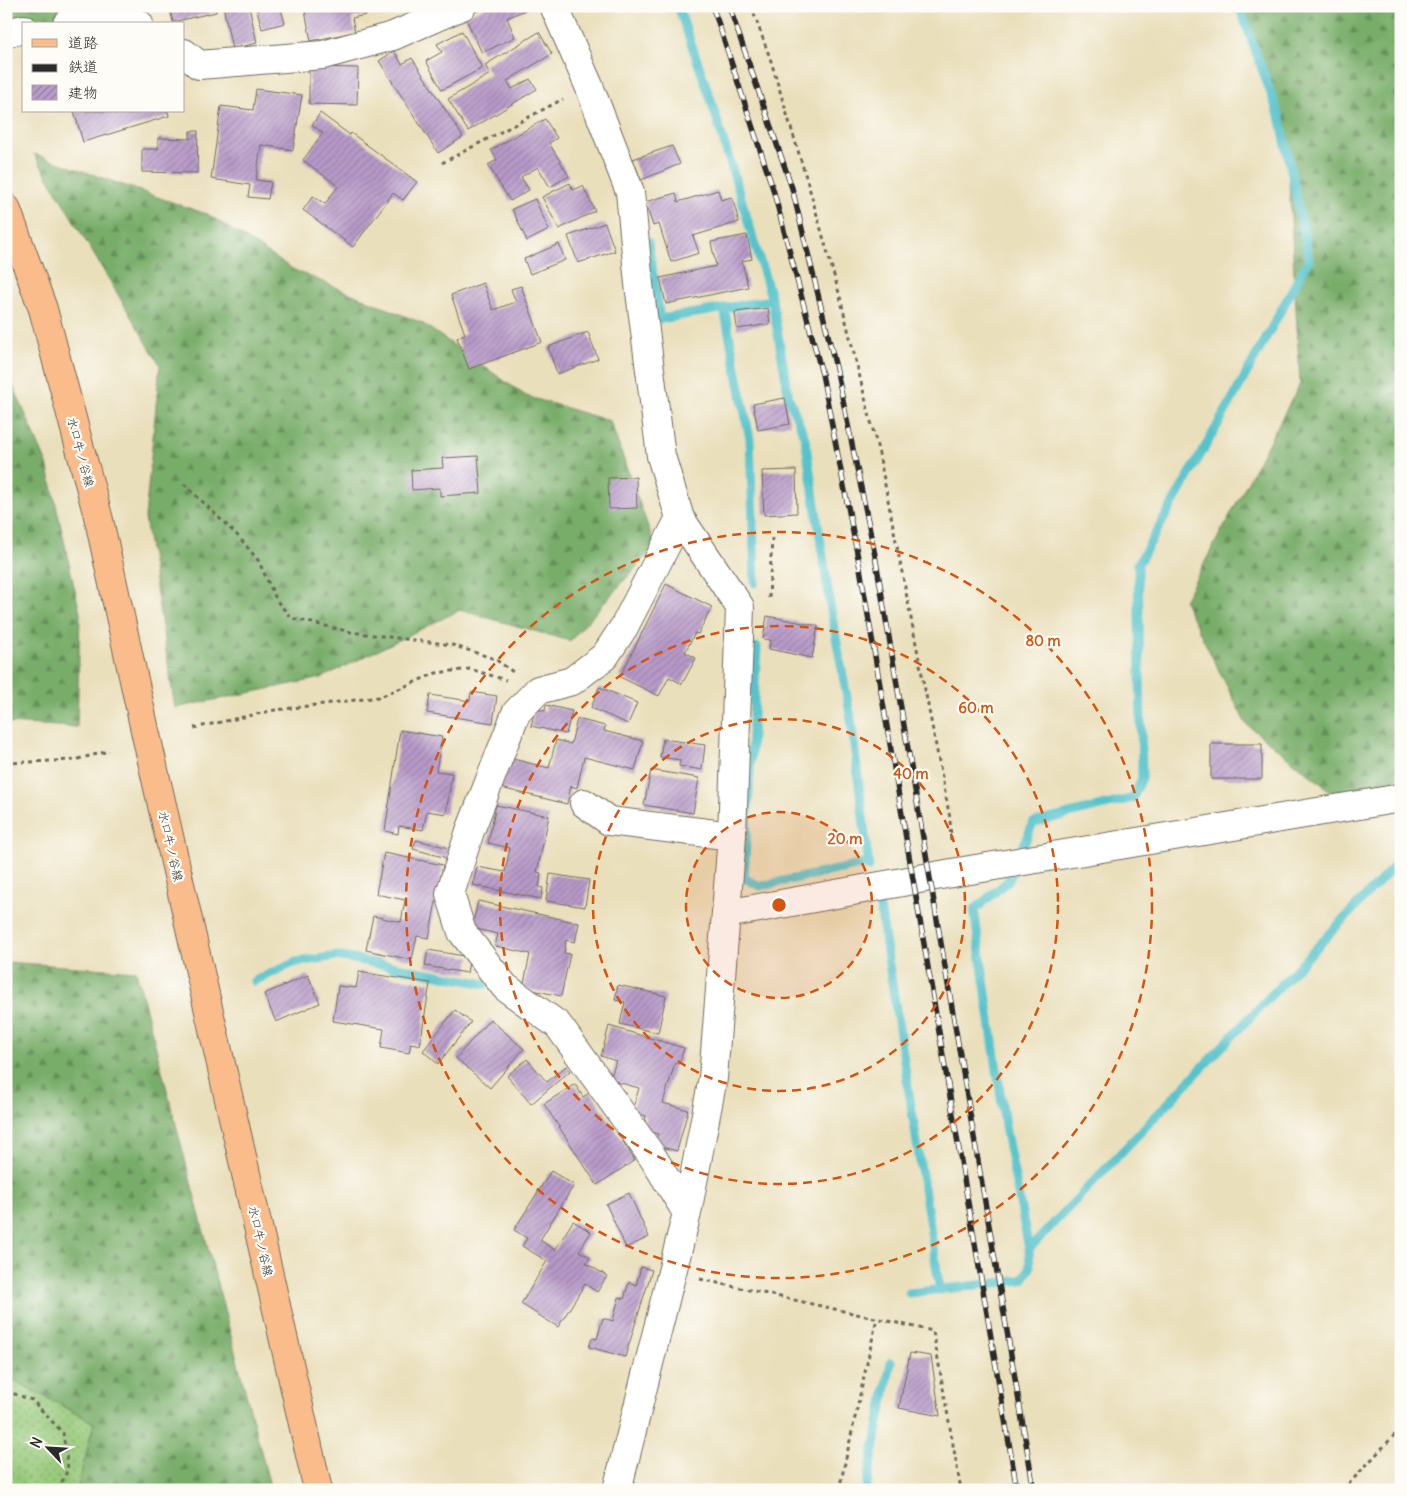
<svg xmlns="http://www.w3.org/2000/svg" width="1407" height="1496" viewBox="0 0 1407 1496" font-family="Delius,'Klee One',sans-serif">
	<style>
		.grass { fill: url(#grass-dots); stroke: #607a52 }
		.forest { fill: url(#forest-firs); stroke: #526c4a }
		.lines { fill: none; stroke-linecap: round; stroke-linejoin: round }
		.stream { stroke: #56c3cc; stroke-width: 9 }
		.building { fill: url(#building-hatch) }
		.minor-casing { stroke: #6e6a5d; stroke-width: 30 }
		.major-casing { stroke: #6e6a5d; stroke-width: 30 }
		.path { stroke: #6e6a5d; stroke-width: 3; stroke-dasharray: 4 4; stroke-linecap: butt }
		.minor { stroke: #fff; stroke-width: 28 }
		.major { stroke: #fabc8b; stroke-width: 28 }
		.rail-casing { stroke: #2b2b2b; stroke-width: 5.5 }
		.rail { stroke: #fdfcf7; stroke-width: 4; stroke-dasharray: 11; stroke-linecap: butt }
		.ring { fill: none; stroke: #d5540f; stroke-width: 2.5; stroke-dasharray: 9 6 }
		.labels { text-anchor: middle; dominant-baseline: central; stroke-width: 4.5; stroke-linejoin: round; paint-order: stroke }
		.street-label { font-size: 12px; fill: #2b2b2b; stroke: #fdfcf7 }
		.centre { fill: #d5540f; stroke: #fdfcf7; stroke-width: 2.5 }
		.ring-label { font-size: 15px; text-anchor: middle; font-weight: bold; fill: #d5540f; stroke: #fdfcf7; stroke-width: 4.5; stroke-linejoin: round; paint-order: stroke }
	</style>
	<defs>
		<pattern id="grass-dots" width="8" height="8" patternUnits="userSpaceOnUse" patternTransform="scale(1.25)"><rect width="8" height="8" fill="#96c979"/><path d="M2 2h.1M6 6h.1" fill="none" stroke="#7ba363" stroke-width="1.8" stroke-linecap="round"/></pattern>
		<pattern id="forest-firs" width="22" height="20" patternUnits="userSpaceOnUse" patternTransform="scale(1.25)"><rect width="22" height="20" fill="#78ad69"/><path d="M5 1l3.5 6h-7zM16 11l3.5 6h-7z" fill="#638d57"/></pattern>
		<pattern id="building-hatch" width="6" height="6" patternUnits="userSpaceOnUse" patternTransform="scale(1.25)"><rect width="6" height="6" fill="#b89ac9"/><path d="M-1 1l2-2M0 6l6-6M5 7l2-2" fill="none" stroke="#967ea3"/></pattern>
	</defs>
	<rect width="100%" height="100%" fill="#fdfcf7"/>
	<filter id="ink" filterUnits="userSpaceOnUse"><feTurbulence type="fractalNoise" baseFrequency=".02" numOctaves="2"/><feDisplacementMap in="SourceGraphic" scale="10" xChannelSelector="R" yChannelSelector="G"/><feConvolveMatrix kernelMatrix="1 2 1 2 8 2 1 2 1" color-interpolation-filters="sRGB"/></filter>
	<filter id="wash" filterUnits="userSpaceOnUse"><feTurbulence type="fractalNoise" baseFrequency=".0096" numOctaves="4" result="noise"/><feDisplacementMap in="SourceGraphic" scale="20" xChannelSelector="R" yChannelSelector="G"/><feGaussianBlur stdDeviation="1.12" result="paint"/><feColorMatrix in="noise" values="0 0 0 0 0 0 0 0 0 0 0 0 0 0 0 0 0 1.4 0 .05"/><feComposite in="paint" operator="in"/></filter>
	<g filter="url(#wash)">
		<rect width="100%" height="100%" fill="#eadfbb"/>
		<path class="grass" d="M6 1376 94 1423 77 1490H6Z"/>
		<path class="forest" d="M6 6H119L6 27Z
			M1237 6H1401V792L1348 805 1246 724 1184 601 1300 384 1286 124Z
			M34 154 209 215 294 270 422 323 526 396 610 421 655 546 570 641 460 610 321 678 175 708 145 518 160 365Z
			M6 369 47 464 80 613 77 727 6 723Z
			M6 962 136 971 271 1490H77L94 1423 6 1376Z"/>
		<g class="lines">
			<path class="stream" d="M678 6 711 100 772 300
				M648 242 660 319 772 300 789 398 805 438 831 610 851 719 869 867
				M724 308 750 439 755 583
				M757 647 744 878 760 886 869 863
				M880 907 940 1290
				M254 981 296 962 337 956 486 984
				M1029 1249 1401 859
				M909 1293 1022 1280 1030 1268 1029 1249 1006 1132 974 910 1009 880 1033 823 1133 798 1142 778 1138 564 1233 398 1309 259 1281 121 1239 6
				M866 1490 891 1362"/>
		</g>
		<g id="blocks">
			<path class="building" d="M169 6H215L216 12 173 22Z
				M223 6H249L257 43 232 49Z
				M256 6H280L285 23 262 29Z
				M304 6H364L366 15 352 18 355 32 311 41Z
				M487 6H528L529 8 507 18 515 37 482 53 465 17Z
				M462 31 482 68 442 90 426 61 442 52 437 44Z
				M539 32 552 54 507 81 512 89 530 79 537 89 468 131 448 99 490 74 485 65Z
				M394 51 402 64 412 58 463 137 438 153 379 61Z
				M309 67 358 68 357 105 309 104Z
				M256 89 302 95 293 150 261 145 256 180 271 182 268 199 248 197 250 185 211 179 221 106 253 110Z
				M74 111H168L169 116 83 142Z
				M320 113 350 135 351 133 417 182 403 200 393 193 353 247 303 210 313 196 325 204 338 186 303 160 323 133 312 125Z
				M545 119 557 138 549 143 569 176 550 187 538 167 521 177 529 190 510 201 488 165 497 160 491 150Z
				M190 131H198L197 173 142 172V149H158V138L190 139Z
				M672 146 680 164 641 180 633 159Z
				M570 183 573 190 583 186 595 211 559 229 542 197Z
				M718 190 721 200 732 197 739 222 693 236 699 253 671 262 659 224 653 226 645 202 676 193 678 202Z
				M535 199 549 230 527 241 512 209Z
				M605 223 615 251 578 263 568 236Z
				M747 235 752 259 742 261 748 287 666 304 660 278 716 266 711 242Z
				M559 244 565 260 530 274 524 259Z
				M483 283 493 310 516 302 511 289 521 286 542 342 469 369 457 338 465 334 451 295Z
				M768 308 770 324 737 329 735 312Z
				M588 332 598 359 557 374 548 347Z
				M785 398 790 424 758 430 753 404Z
				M478 456 481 493 440 496V488L412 490 411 470 443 468 442 458Z
				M796 470 797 513 764 515 762 471Z
				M636 477 637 508 609 509 608 478Z
				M666 584 712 607 698 634 695 633 685 652 696 658 682 684 669 677 659 696 620 677Z
				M767 616 818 626 812 658 769 649 771 640 763 639Z
				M599 687 637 703 628 724 591 708Z
				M471 692 497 696 493 723 427 713 430 695 470 701Z
				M546 705 572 711 566 734 531 726 535 709 545 711Z
				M577 719 605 726 604 731 643 741 635 770 584 757 577 788 571 786 567 804 501 788 509 758 549 768 556 740 571 744Z
				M400 730 442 737 436 771 452 773 446 814 427 811 423 830 399 826 398 834 385 831Z
				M663 739 705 745 702 770 679 766 680 760 660 757Z
				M1211 744H1262V779H1211Z
				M651 770 699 778 693 813 644 805Z
				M496 805 549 816 537 872 541 873 539 887 543 888 541 899 473 885 477 867 505 872 510 848 488 843Z
				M416 840 450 848 447 858 413 849Z
				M384 853 443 865 429 938 417 936 412 960 366 950 373 916 401 922 405 900 376 894Z
				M550 874 589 880 585 907 546 901Z
				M478 901 579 923 575 942 566 940 564 953 570 954 561 996 523 988 530 954 495 946 498 934 472 928Z
				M428 950 470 957 467 973 425 966Z
				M359 972 430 983 420 1045 411 1043 409 1053 381 1048 384 1029 333 1021 338 986 356 988Z
				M308 975 320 1003 276 1022 264 994Z
				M618 985 666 996 658 1033 620 1024 625 1002 615 1000Z
				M455 1010 471 1022 438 1064 423 1051Z
				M490 1019 524 1049 490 1088 456 1058Z
				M609 1026 684 1048 679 1064 675 1063 663 1103 688 1110 677 1151 654 1145 658 1134 643 1130 646 1116 632 1112 639 1088 610 1080 616 1061 601 1056Z
				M527 1059 547 1082 566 1066 570 1071 531 1104 507 1076Z
				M575 1084 583 1097 591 1092 635 1160 597 1185 544 1104Z
				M551 1171 574 1185 540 1240 555 1250 573 1221 591 1232 579 1251 590 1257 586 1263 607 1276 597 1292 585 1284 558 1327 521 1304 547 1261 522 1246 527 1238 514 1230Z
				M629 1193 649 1237 626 1248 606 1204Z
				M641 1267 652 1270 625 1357 589 1347 592 1338 597 1339 603 1318 613 1321 619 1297 624 1299 629 1282 636 1285Z
				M910 1353 931 1356 940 1416 899 1408Z"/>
		</g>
	</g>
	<g filter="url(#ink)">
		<use href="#blocks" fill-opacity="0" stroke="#6e6a5d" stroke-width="1"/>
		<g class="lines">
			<defs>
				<path id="minor" d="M554 6 589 86 630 192 639 284 661 456 680 518 740 607 732 836 713 1078 687 1213 617 1490
					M67 24 125 20 139 24
					M6 33 24 29
					M184 53 199 65 323 55 393 36 462 6
					M680 518 624 627 605 656 572 681 538 690 516 713 470 831 450 894 462 932 505 987 558 1025 652 1156 687 1213
					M584 803 609 821 732 836
					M726 914 952 873 1401 798"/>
				<path id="major" d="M6 208 43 309 99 520 146 735 318 1490"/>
			</defs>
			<use href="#minor" class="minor-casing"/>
			<use href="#major" class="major-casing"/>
			<path class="path" d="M751 6 770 58 809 187 839 293 879 454 950 818 951 844
				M442 163 563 99
				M184 484 237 535 258 560 277 601 291 618 351 632 452 645 495 659 513 672
				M769 598 772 538
				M194 728 275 710 380 697 436 673 470 669 506 680
				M6 763 74 760 109 751
				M700 1279 933 1331 961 1490
				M6 1391 32 1400 63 1433 68 1469 58 1490
				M839 1490 877 1318
				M1343 1490 1401 1428"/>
			<use href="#minor" class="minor"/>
			<use href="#major" class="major"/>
			<defs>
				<path id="rail" d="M712 6 718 22 773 189 822 374 860 568 1017 1490
					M729 6 792 188 837 372 875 555 1034 1490"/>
			</defs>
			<use href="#rail" class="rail-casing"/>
			<use href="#rail" class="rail"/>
		</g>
	</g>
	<circle cx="779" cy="905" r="93" fill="#d5540f" fill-opacity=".12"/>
	<g class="ring">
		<circle cx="779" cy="905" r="93"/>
		<circle cx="779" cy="905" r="186"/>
		<circle cx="779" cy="905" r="279"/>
		<circle cx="779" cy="905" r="373"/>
	</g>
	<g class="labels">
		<g class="street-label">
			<text transform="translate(81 452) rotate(75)">水口牛ノ谷線</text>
			<text transform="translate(171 846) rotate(77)">水口牛ノ谷線</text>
			<text transform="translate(261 1241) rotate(77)">水口牛ノ谷線</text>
		</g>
	</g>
	<circle cx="779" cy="905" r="8" class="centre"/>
	<g class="ring-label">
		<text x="1043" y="646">80 m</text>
		<text x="976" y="713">60 m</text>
		<text x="911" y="779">40 m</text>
		<text x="845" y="844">20 m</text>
	</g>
	<rect width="1407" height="1496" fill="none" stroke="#fdfcf7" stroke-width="25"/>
	<rect x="22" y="22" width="162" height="90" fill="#fdfcf7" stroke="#a9a8a5"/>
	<rect x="32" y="39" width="25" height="8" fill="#fabc8b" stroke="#a9a8a5"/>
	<text x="68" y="48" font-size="15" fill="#2b2b2b">道路</text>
	<rect x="32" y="64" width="25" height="8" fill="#2b2b2b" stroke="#a9a8a5"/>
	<text x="68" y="72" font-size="15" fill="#2b2b2b">鉄道</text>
	<rect x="32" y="85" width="25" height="15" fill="url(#building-hatch)" stroke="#a9a8a5"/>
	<text x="68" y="98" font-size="15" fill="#2b2b2b">建物</text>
	<g transform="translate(48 1448) rotate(295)" stroke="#fdfcf7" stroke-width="4" paint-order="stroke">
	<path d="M0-4L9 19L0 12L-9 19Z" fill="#2b2b2b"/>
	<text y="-8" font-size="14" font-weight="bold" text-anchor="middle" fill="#2b2b2b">N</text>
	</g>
</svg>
